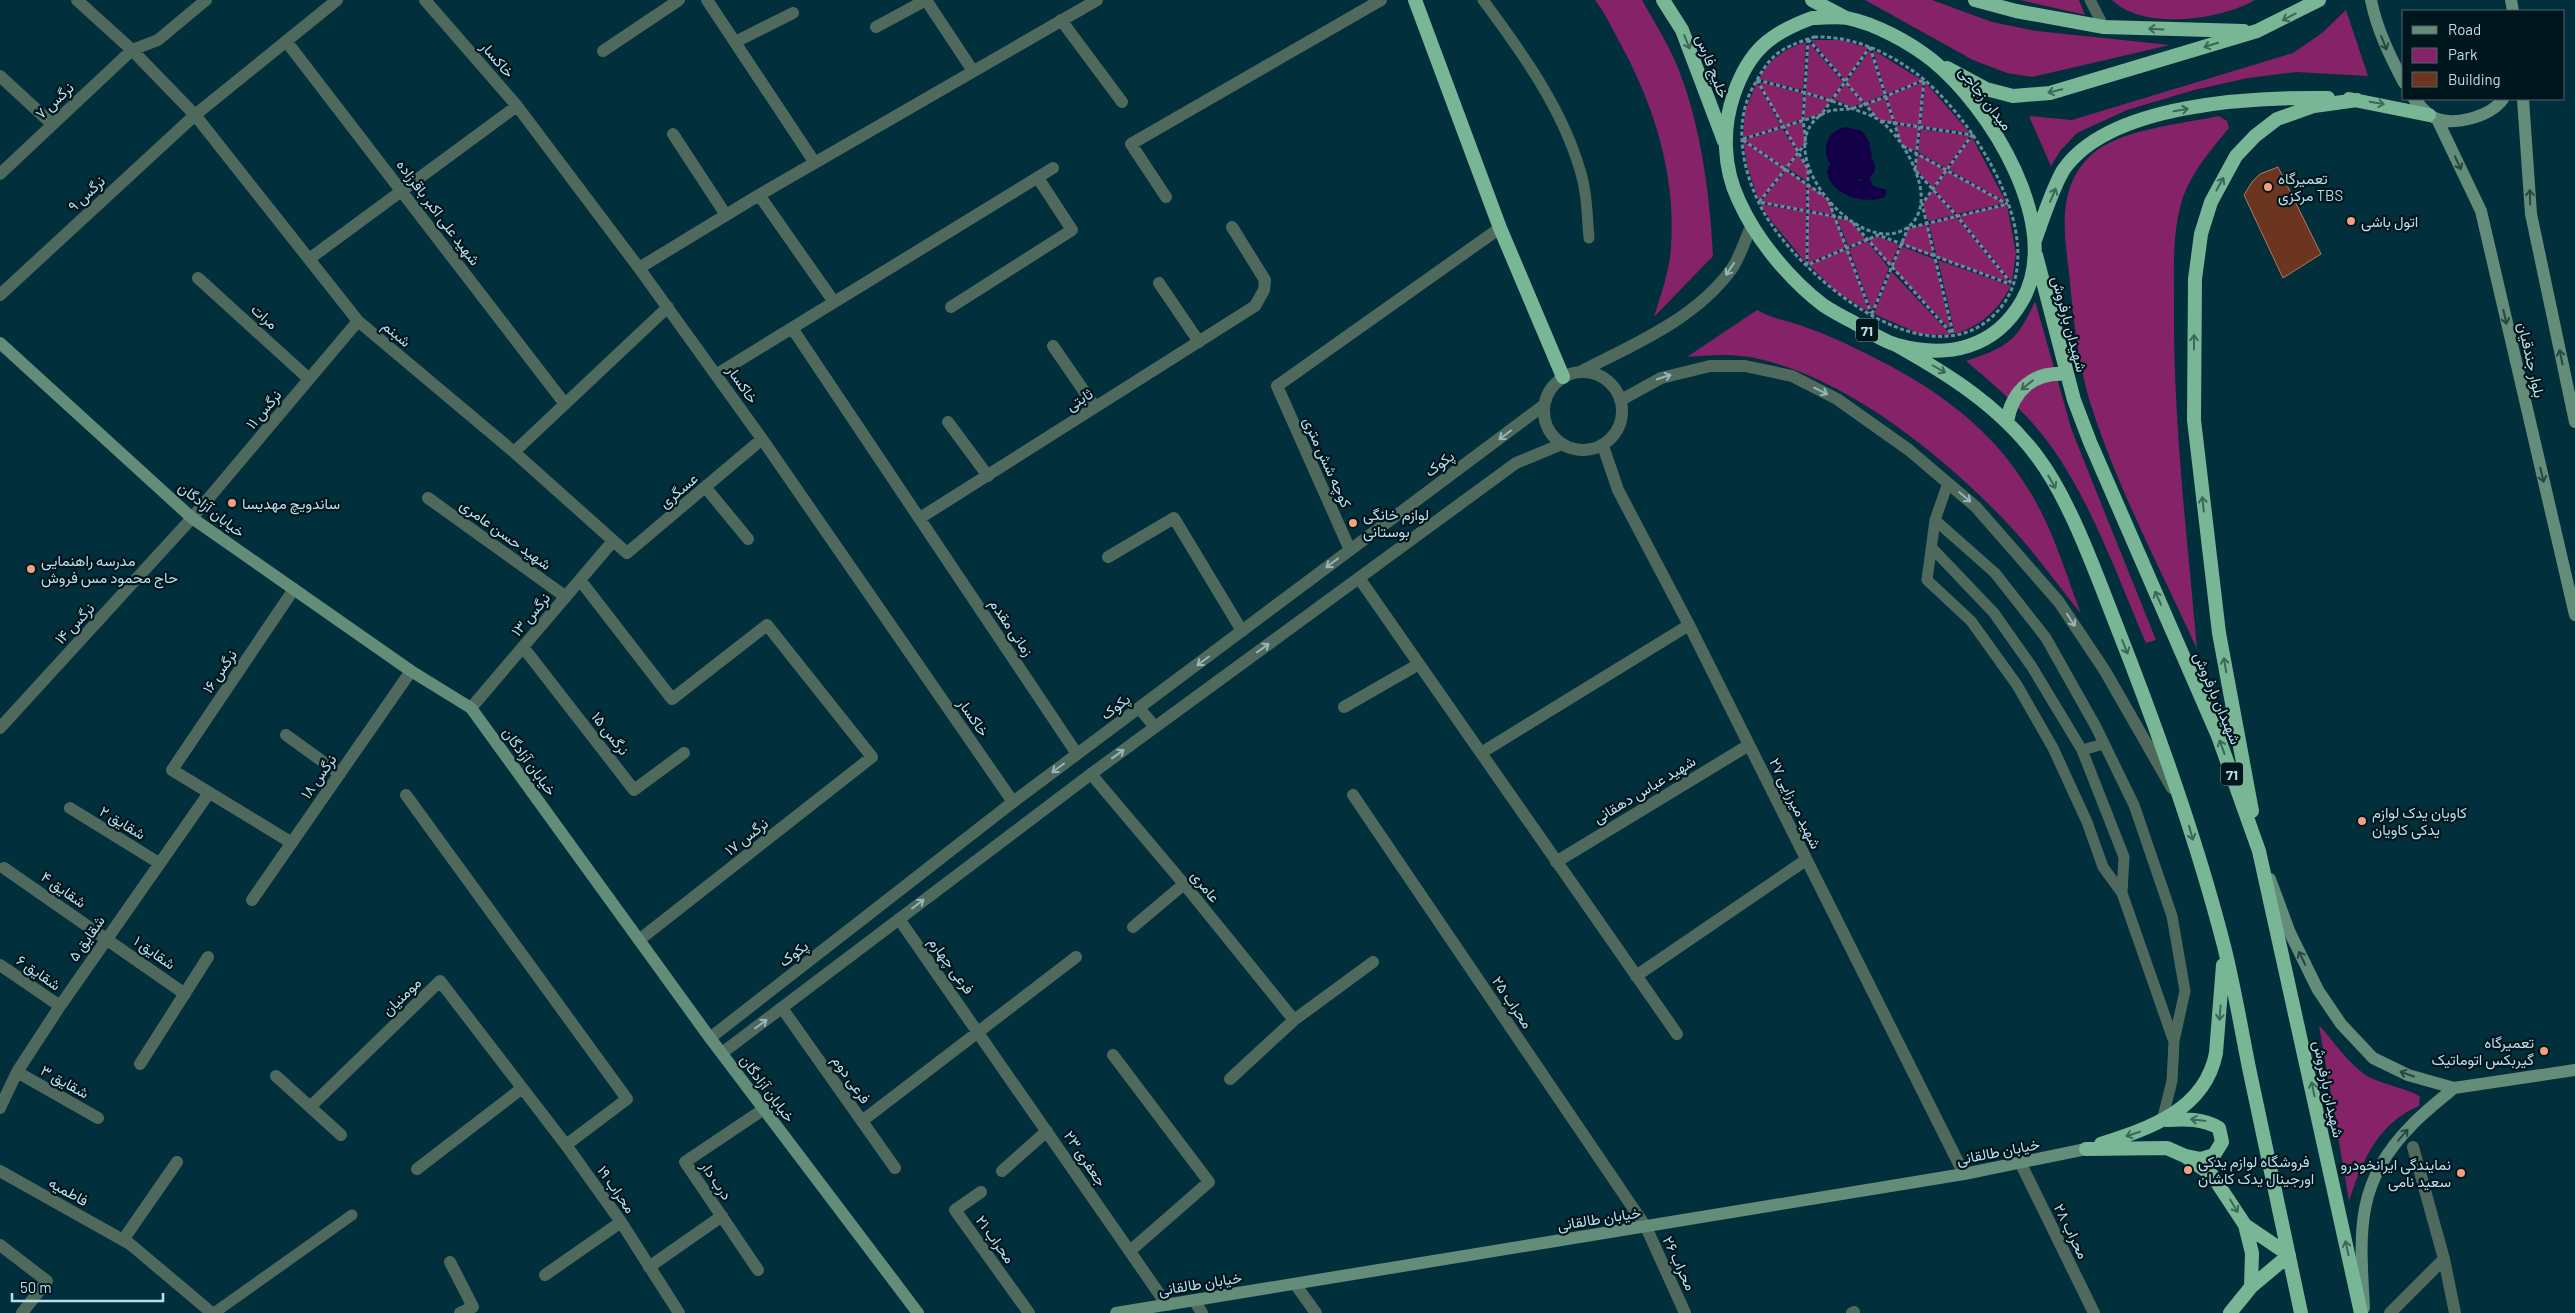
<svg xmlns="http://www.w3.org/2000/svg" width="2575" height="1313" viewBox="0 0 2575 1313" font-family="Barlow,Vazirmatn,sans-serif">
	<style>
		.green { fill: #852268 }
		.water { fill: #130048 }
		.building { fill: #6c3520; stroke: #b4775f }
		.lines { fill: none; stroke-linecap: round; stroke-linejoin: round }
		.path { stroke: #658d9a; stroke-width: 3; stroke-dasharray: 4 2.5; stroke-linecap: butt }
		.service { stroke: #4f6a5c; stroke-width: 11 }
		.minor { stroke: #4f6a5c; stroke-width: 12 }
		.tertiary { stroke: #4f6a5c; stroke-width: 12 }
		.secondary { stroke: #638d78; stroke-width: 12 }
		.trunk { stroke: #78b696; stroke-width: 14 }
		.oneway { stroke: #3c665a }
		.oneway2 { stroke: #284641 }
		.oneway3 { stroke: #95b6ba }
		.poi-dot { fill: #f2a080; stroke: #00161d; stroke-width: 2 }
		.labels { text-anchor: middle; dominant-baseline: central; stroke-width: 4.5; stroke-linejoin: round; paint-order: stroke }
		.shield { fill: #00161d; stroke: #83a3ae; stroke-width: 1 }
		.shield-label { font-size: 14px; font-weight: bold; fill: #bbdfec }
		.street-label { font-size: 15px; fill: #bbdfec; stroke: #00161d }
		.poi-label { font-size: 15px; fill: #bbdfec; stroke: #00161d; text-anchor: start }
	</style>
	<rect width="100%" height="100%" fill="#022f3c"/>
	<path class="green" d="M1595 0H1642C1653 20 1666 40 1675 61 1700 118 1710 194 1713 256L1654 317C1661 294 1670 270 1671 246 1676 174 1654 105 1620 43 1612 28 1605 13 1595 0Z
		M1865 0H1932L1992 22 2037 31 2170 45 2032 77 2007 73 1973 60Z
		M2020 0H2079L2085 15Z
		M2112 0H2255C2220 20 2144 31 2112 0Z
		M2346 10 2368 76 2296 72 2248 78 2194 90 2127 110 2077 133 2060 151 2051 166 2029 116 2072 120 2293 53 2322 33Z
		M1841 40 1868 48 1845 80 1811 40Z
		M1806 42 1803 90 1759 79C1769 59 1786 48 1806 42Z
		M1809 43 1843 82 1831 99 1806 92Z
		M1870 50 1884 95 1865 103 1846 83Z
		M1873 50 1922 80 1886 94Z
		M1757 82 1781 126 1743 138 1745 111Z
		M1759 82 1803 93 1802 119 1783 126Z
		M1923 82 1919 126 1895 122 1887 96Z
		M1925 82 1970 133 1921 126Z
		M1845 84 1863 103 1852 107 1833 99Z
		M1805 94 1830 101 1820 114 1804 119Z
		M1885 97 1893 122 1880 120 1866 105Z
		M2219 116 2227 121 2229 128C2210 151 2189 175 2181 204 2172 237 2174 272 2174 306 2173 420 2187 535 2197 649 2160 568 2115 483 2089 399 2077 358 2073 315 2069 273 2064 231 2057 188 2090 156 2118 129 2182 124 2219 116Z
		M1802 122 1805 143 1798 151 1784 127Z
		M1895 125 1919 128 1916 151 1902 145Z
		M1782 128 1797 152 1786 168 1744 140Z
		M1921 129 1970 136 1946 168 1918 152Z
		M1972 137 2006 202 1948 169Z
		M1743 141 1785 169 1759 201 1748 169Z
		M1798 154 1808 169 1807 181 1787 168Z
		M1918 154 1945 170 1933 188 1916 169Z
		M1786 170 1806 184V210L1761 202Z
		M1947 171 2005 203 1957 214 1934 189Z
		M1808 184 1827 199 1835 215 1808 210Z
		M1933 191 1955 215 1928 221 1923 204Z
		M1760 204 1806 212V263L1773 223Z
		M2007 205 2016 253 2012 282 1958 216Z
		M1808 212 1835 217 1846 247 1808 263Z
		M1956 217 2009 282 1937 257 1929 224Z
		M1837 218 1850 220 1866 240 1848 246Z
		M1927 224 1934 256 1902 244 1908 229Z
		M1877 236 1899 245 1890 266 1869 240Z
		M1867 241 1889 268 1872 311 1849 249Z
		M1901 246 1934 259 1951 330 1892 267Z
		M1847 249 1869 312 1836 291 1809 265Z
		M1938 260 2011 286C1997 311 1982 325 1955 334Z
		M1891 271 1951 335 1920 334 1874 314Z
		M2035 301 2072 431 2156 640 2146 643C2117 576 2087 489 2040 432 2018 405 1992 383 1966 361 2007 347 2017 342 2035 301Z
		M1757 310C1769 317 1779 319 1793 323 1816 330 1841 341 1863 352 1937 388 1997 430 2037 504 2056 539 2067 577 2081 614 2057 584 2035 553 2009 525 1947 459 1849 379 1759 359 1735 353 1711 355 1687 357Z
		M2319 1025C2334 1042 2348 1063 2367 1076 2378 1083 2416 1091 2420 1097L2419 1106C2378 1123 2362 1161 2349 1201Z"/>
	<path class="water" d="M1845 127 1862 131 1869 141 1872 157 1862 154 1852 158C1847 168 1849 177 1860 181L1870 178 1873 186 1887 190 1885 197C1866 205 1830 196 1827 171L1830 164C1821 148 1827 131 1845 127Z
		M1849 167a13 13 0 1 1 26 0a13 13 0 1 1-26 0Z"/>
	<path class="building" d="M2278 167 2321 254 2283 278 2244 195 2252 182 2260 174Z"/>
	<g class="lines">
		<path class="path" d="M1814 37C1851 36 1883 50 1913 71 1970 111 2053 239 2002 306 1935 392 1797 275 1762 209 1743 173 1733 126 1752 89 1770 55 1777 49 1814 37Z
			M1808 39 1803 120 1806 143 1759 202 1848 219
			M1808 39 1876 117
			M1870 47 1900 141
			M1757 80C1789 88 1820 96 1851 108 1860 112 1870 114 1879 120 1899 134 1915 163 1920 186 1923 201 1921 217 1908 227 1861 263 1767 151 1821 115 1832 107 1843 111 1854 108 1878 101 1901 89 1924 80L1915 170 1957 216 2011 283
			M1757 80 1808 169 1807 265 1878 235 2010 284
			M1881 121 1972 135 1922 204 1953 333
			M1743 139 1821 115 1870 47
			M1743 140 1824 196
			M1903 146 2007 204
			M1829 202 1871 313
			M1853 223 1952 334
			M1872 314 1908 228 2008 204"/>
		<path class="service" d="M1483 0C1521 51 1562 108 1580 170 1587 192 1587 215 1589 238
			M2090 0 2104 27
			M1948 483 1935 520 1927 580 1971 621 2017 685 2053 748 2087 822 2103 867 2122 893 2174 1042 2172 1081 2163 1117 2158 1122
			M1935 520 1995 573 2046 638 2096 727 2134 805 2172 916 2185 991 2174 1041
			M1932 548 1994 613 2032 667 2082 750 2124 857 2122 893
			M2082 750 2104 744
			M214 1313 352 1215"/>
		<path class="minor" d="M77 0 132 50 195 115 358 321 514 452 627 553 762 439
			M425 0 517 106 639 268 762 439 1013 802
			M707 0 815 163
			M926 0 973 71
			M1061 20 1122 102
			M876 27 926 0
			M286 41 565 404
			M735 42 793 13
			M603 51 679 0
			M0 76 52 124
			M673 134 726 215
			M0 174 132 50 158 40 206 0
			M759 195 834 302
			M1166 197 1131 144 1381 0
			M309 259 517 106
			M639 268 759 195 1097 0
			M198 278 309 379
			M1159 283 1199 342
			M0 295 195 115 337 0
			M951 307 1072 230 1038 178
			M792 328 1077 754
			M1053 346 1095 407
			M717 374 1053 168
			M948 422 988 476
			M514 452 668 307
			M706 488 748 539
			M428 498 566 597
			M920 518 1255 306 1264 290 1265 280 1232 227
			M1350 550 1277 386 1500 228
			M1108 557 1174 518 1242 631
			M1359 578 1677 1034
			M580 580 672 699 767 625 872 757 639 940
			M523 647 634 790 684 753
			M1344 707 1419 664
			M471 708 613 541
			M0 728 192 518 358 321
			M286 735 340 774
			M1481 753 1689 625
			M1091 774 1184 884 1294 1020
			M406 795 627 1099 566 1145
			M1353 795 1646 1227 1685 1313
			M70 808 159 863
			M292 843 172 770 294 589
			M1556 862 1749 745
			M4 868 185 994
			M252 900 411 671
			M899 919 1167 1305
			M1133 927 1184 884
			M0 965 60 1006
			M1636 976 1806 860
			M782 1008 895 1168
			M1113 1055 1209 1182 1130 1251
			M140 1064 208 957
			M17 1072 98 1118
			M276 1076 341 1135
			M1230 1079 1294 1020 1373 962
			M310 1107 440 981 566 1145 621 1222 679 1313
			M0 1108 17 1072 60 1006 209 793
			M862 1121 1076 957
			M2413 1147 2444 1259 2455 1313
			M2021 1164 2094 1313
			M417 1169 521 1089
			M0 1171 130 1244 212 1313
			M1002 1171 1047 1131
			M981 1192 955 1210 1029 1313
			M123 1240 177 1162
			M0 1245 47 1281 22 1313
			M450 1262 473 1307 460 1313
			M649 1267 722 1216
			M758 1270 685 1162 764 1109
			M545 1275 621 1222
			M1295 1284 1316 1313
			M1194 1300 1202 1313
			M1852 1313 1854 1312
			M2390 1313 2444 1259"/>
		<path class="tertiary" d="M1580 372C1634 344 1694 320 1731 270 1740 258 1745 239 1752 225
			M1544 411a39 39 0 1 1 78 0a39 39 0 1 1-78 0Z
			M1621 400 1661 378 1710 366H1745L1792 376 1837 399 1909 450 1976 507 2059 602 2105 671 2172 788
			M1603 446 1618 490 1689 625 1964 1174
			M1139 708 1155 727
			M710 1038 1013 802 1544 405
			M722 1053 1091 774 1516 463 1562 444"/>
		<path class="secondary" d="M2371 0C2377 30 2390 56 2404 83
			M2511 0 2513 11
			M2414 99C2419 104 2425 112 2431 116 2451 128 2490 117 2503 99
			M2523 99 2531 214 2575 422
			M2437 119 2481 211 2575 615
			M0 343 192 518 411 671 471 708 710 1038 918 1313
			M2270 879 2290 933 2318 990 2341 1024 2373 1058 2408 1075 2454 1088 2575 1070
			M2364 1308C2360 1234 2354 1183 2411 1126 2424 1112 2440 1100 2454 1088
			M1116 1313 1964 1174 2086 1149"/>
		<path class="trunk" d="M1415 0 1500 228 1563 377
			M1663 0 1682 30 1724 141
			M1812 0 1844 17
			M1975 0 2016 11 2104 27 2244 31
			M1812 18C1824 18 1837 16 1847 18 1876 24 1909 42 1932 60 1990 107 2065 227 2022 301 1995 348 1948 359 1897 345 1882 341 1867 330 1853 322 1843 317 1832 311 1823 305 1789 279 1756 239 1739 201 1723 168 1722 128 1734 94 1749 50 1771 33 1812 18Z
			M1947 68 1986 89 2013 96 2050 93 2257 31 2319 0
			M2349 99 2429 115
			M2035 240C2042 221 2054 184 2064 169 2111 103 2253 97 2328 98
			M2036 255 2074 400 2090 442 2218 736 2259 851 2361 1313
			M1896 345C1948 374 1999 406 2036 455 2070 499 2096 574 2117 627 2158 731 2196 837 2224 946 2234 986 2241 1028 2249 1068 2267 1150 2284 1232 2301 1313
			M2007 422C2012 390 2034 371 2067 374
			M2252 811 2219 633 2194 420 2195 279 2201 234 2211 202 2236 156 2255 136 2277 119 2314 106 2357 100
			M2166 1120C2186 1119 2202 1118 2219 1128L2222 1142 2214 1155 2201 1159 2186 1156
			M2101 1144C2150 1128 2205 1110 2216 1053L2223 965
			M2086 1149 2167 1148 2185 1156 2212 1175 2245 1225 2289 1255 2251 1287 2230 1313
			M2245 1225 2252 1253 2251 1287"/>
	</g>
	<defs><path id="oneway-shaft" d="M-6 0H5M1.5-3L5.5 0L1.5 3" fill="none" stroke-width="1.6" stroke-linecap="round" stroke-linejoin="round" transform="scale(1.25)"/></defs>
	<g class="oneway">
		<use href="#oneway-shaft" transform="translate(2289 17) rotate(152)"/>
		<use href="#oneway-shaft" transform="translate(2156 29) rotate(-177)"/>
		<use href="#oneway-shaft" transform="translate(1687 42) rotate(68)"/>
		<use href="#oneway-shaft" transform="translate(2211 45) rotate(163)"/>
		<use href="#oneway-shaft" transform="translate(2055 91) rotate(166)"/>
		<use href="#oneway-shaft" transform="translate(2377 103) rotate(10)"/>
		<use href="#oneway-shaft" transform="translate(2181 110) rotate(-9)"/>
		<use href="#oneway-shaft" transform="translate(2220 184) rotate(-61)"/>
		<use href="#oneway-shaft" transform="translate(2053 195) rotate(-67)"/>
		<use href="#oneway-shaft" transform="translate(2194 342) rotate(-90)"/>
		<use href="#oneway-shaft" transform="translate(1939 369) rotate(30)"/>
		<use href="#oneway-shaft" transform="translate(2027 385) rotate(142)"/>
		<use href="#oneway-shaft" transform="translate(2052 482) rotate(60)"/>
		<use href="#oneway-shaft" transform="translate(2203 504) rotate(-96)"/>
		<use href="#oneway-shaft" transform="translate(2158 598) rotate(-114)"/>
		<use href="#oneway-shaft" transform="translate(2125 647) rotate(68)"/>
		<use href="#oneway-shaft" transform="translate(2225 665) rotate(-100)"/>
		<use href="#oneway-shaft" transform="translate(2222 747) rotate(-110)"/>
		<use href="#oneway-shaft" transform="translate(2191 833) rotate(74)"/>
		<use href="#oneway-shaft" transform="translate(2220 1013) rotate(95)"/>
		<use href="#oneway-shaft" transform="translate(2313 1089) rotate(-102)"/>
		<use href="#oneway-shaft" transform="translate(2198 1120) rotate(-173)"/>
		<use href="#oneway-shaft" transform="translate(2133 1134) rotate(162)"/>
		<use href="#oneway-shaft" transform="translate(2234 1206) rotate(59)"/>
		<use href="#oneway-shaft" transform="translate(2347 1248) rotate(-102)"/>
	</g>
	<g class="oneway2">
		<use href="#oneway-shaft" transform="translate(2384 43) rotate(68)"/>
		<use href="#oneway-shaft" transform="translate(2458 163) rotate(65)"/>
		<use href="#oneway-shaft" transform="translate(2530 197) rotate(-91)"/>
		<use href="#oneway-shaft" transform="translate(2505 317) rotate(77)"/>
		<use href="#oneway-shaft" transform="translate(2561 357) rotate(-102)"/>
		<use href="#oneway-shaft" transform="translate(2542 475) rotate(77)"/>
		<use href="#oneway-shaft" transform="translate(2302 958) rotate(-116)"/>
		<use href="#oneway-shaft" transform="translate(2407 1074) rotate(-161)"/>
		<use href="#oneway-shaft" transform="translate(2403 1135) rotate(-49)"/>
	</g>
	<g class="oneway3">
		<use href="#oneway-shaft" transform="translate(1730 269) rotate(124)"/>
		<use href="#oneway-shaft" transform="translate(1664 377) rotate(-18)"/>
		<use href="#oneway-shaft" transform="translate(1821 391) rotate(27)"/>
		<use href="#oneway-shaft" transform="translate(1505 435) rotate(143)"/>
		<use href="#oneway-shaft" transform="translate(1965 497) rotate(40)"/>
		<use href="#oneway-shaft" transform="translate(1332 563) rotate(143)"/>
		<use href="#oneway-shaft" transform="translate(2071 620) rotate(57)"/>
		<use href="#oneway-shaft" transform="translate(1263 648) rotate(-36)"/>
		<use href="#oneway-shaft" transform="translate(1203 661) rotate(143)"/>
		<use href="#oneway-shaft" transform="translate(1118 754) rotate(-36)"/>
		<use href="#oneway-shaft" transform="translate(1058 768) rotate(143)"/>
		<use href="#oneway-shaft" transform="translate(918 904) rotate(-37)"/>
		<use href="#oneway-shaft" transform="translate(761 1024) rotate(-37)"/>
	</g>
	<g class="poi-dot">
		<circle cx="2268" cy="187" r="5"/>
		<circle cx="2351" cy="221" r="5"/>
		<circle cx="232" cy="503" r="5"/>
		<circle cx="1353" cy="523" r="5"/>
		<circle cx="31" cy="569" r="5"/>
		<circle cx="2362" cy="821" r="5"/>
		<circle cx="2544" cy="1051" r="5"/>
		<circle cx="2188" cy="1170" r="5"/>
		<circle cx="2461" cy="1173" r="5"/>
	</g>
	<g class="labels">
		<g class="shield">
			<rect x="1856" y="318.5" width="22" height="23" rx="4"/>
			<rect x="2221" y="762.5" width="22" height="23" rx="4"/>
		</g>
		<g class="shield-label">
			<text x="1867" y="330">71</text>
			<text x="2232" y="774">71</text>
		</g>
		<g class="street-label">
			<text transform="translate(498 59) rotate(49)">خاکسار</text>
			<text transform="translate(1713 66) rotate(69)">خلیج فارس</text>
			<text transform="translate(1986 98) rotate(52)">میدان زجاجی</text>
			<text transform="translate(54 100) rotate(-43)">نرگس ۷</text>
			<text transform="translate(86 193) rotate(-43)">نرگس ۹</text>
			<text transform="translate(439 212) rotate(53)">شهید علی اکبر باقرزاده</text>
			<text transform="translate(265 316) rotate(42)">مرات</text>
			<text transform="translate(2070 324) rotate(75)">شهیدان بارفروش</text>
			<text transform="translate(397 333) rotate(40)">شبنم</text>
			<text transform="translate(2532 360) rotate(77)">بلوار جندقیان</text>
			<text transform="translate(743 384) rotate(55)">خاکسار</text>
			<text transform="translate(1079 399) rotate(-32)">ثابتی</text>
			<text transform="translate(263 409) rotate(-50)">نرگس ۱۱</text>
			<text transform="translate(1328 462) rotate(66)">کوچه شش متری</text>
			<text transform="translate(1439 463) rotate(-37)">پکوک</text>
			<text transform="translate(678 490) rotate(-40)">عسگری</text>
			<text transform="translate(212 509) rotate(38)">خیابان آزادگان</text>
			<text transform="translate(506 534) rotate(36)">شهید حسن عامری</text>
			<text transform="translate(530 614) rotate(-50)">نرگس ۱۳</text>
			<text transform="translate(74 623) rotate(-47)">نرگس ۱۴</text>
			<text transform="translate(1012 627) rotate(56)">زمانی مقدم</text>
			<text transform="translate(219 671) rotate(-56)">نرگس ۱۶</text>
			<text transform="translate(2218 698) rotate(67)">شهیدان بارفروش</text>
			<text transform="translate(1115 706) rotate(-37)">پکوک</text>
			<text transform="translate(974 717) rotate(55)">خاکسار</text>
			<text transform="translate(611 733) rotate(52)">نرگس ۱۵</text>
			<text transform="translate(530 761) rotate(54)">خیابان آزادگان</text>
			<text transform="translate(318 776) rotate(-55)">نرگس ۱۸</text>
			<text transform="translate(1644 789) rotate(-31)">شهید عباس دهقانی</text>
			<text transform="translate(1796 803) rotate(64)">شهید میرزایی ۲۷</text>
			<text transform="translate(123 822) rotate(31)">شقایق ۲</text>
			<text transform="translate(746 836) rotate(-38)">نرگس ۱۷</text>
			<text transform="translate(1206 886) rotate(51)">عامری</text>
			<text transform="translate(64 889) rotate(35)">شقایق ۴</text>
			<text transform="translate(86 938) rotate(-55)">شقایق ۵</text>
			<text transform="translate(155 952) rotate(35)">شقایق ۱</text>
			<text transform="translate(793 953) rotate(-38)">پکوک</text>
			<text transform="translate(952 965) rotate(54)">فرعی چهارم</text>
			<text transform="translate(39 972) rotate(35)">شقایق ۶</text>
			<text transform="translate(401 996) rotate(-44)">مومنیان</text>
			<text transform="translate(1513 1002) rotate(56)">محراب ۲۵</text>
			<text transform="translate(852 1079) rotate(55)">فرعی دوم</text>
			<text transform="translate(65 1081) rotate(29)">شقایق ۳</text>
			<text transform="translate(768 1088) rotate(53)">خیابان آزادگان</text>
			<text transform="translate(2329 1089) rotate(78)">شهیدان بارفروش</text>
			<text transform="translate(1998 1151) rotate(-11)">خیابان طالقانی</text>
			<text transform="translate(1086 1158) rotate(56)">جعفری ۲۳</text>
			<text transform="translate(717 1180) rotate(56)">درب دار</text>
			<text transform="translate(617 1189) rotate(55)">محراب ۱۹</text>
			<text transform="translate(69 1191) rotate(29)">فاطمیه</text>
			<text transform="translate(1599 1218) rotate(-9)">خیابان طالقانی</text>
			<text transform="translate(2072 1231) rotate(64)">محراب ۲۸</text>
			<text transform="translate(996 1239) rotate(54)">محراب ۲۱</text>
			<text transform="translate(1680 1263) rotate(65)">محراب ۲۶</text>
			<text transform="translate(1200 1283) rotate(-9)">خیابان طالقانی</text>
		</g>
		<g class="poi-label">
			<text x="2278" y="178">تعمیرگاه<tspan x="2278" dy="17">مرکزی TBS</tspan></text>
			<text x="2361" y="221">اتول باشی</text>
			<text x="242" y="503">ساندویچ مهدیسا</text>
			<text x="1363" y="514">لوازم خانگی<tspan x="1363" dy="17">بوستانی</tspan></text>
			<text x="41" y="560">مدرسه راهنمایی<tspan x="41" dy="17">حاج محمود مس فروش</tspan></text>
			<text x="2372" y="812">کاویان یدک لوازم<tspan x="2372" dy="17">یدکی کاویان</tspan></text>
			<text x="2534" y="1042" text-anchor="end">تعمیرگاه<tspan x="2534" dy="17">گیربکس اتوماتیک</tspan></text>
			<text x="2198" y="1161">فروشگاه لوازم یدکی<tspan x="2198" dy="17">اورجینال یدک کاشان</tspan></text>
			<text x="2451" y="1164" text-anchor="end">نمایندگی ایرانخودرو<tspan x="2451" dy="17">سعید نامی</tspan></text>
		</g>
	</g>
	<rect x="2402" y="10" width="162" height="90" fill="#00161d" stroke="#4b6670"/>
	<rect x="2412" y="26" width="25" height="8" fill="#638d78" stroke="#4b6670"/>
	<text x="2448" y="35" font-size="15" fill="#bbdfec">Road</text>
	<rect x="2412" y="48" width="25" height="15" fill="#852268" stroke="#4b6670"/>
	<text x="2448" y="60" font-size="15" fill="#bbdfec">Park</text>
	<rect x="2412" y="72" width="25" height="15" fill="#6c3520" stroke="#4b6670"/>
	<text x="2448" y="85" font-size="15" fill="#bbdfec">Building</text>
	<path d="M12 1293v8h151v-8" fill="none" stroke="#bbdfec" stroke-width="2.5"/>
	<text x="20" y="1293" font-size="15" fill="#bbdfec" stroke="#00161d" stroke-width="4" paint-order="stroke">50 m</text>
</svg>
